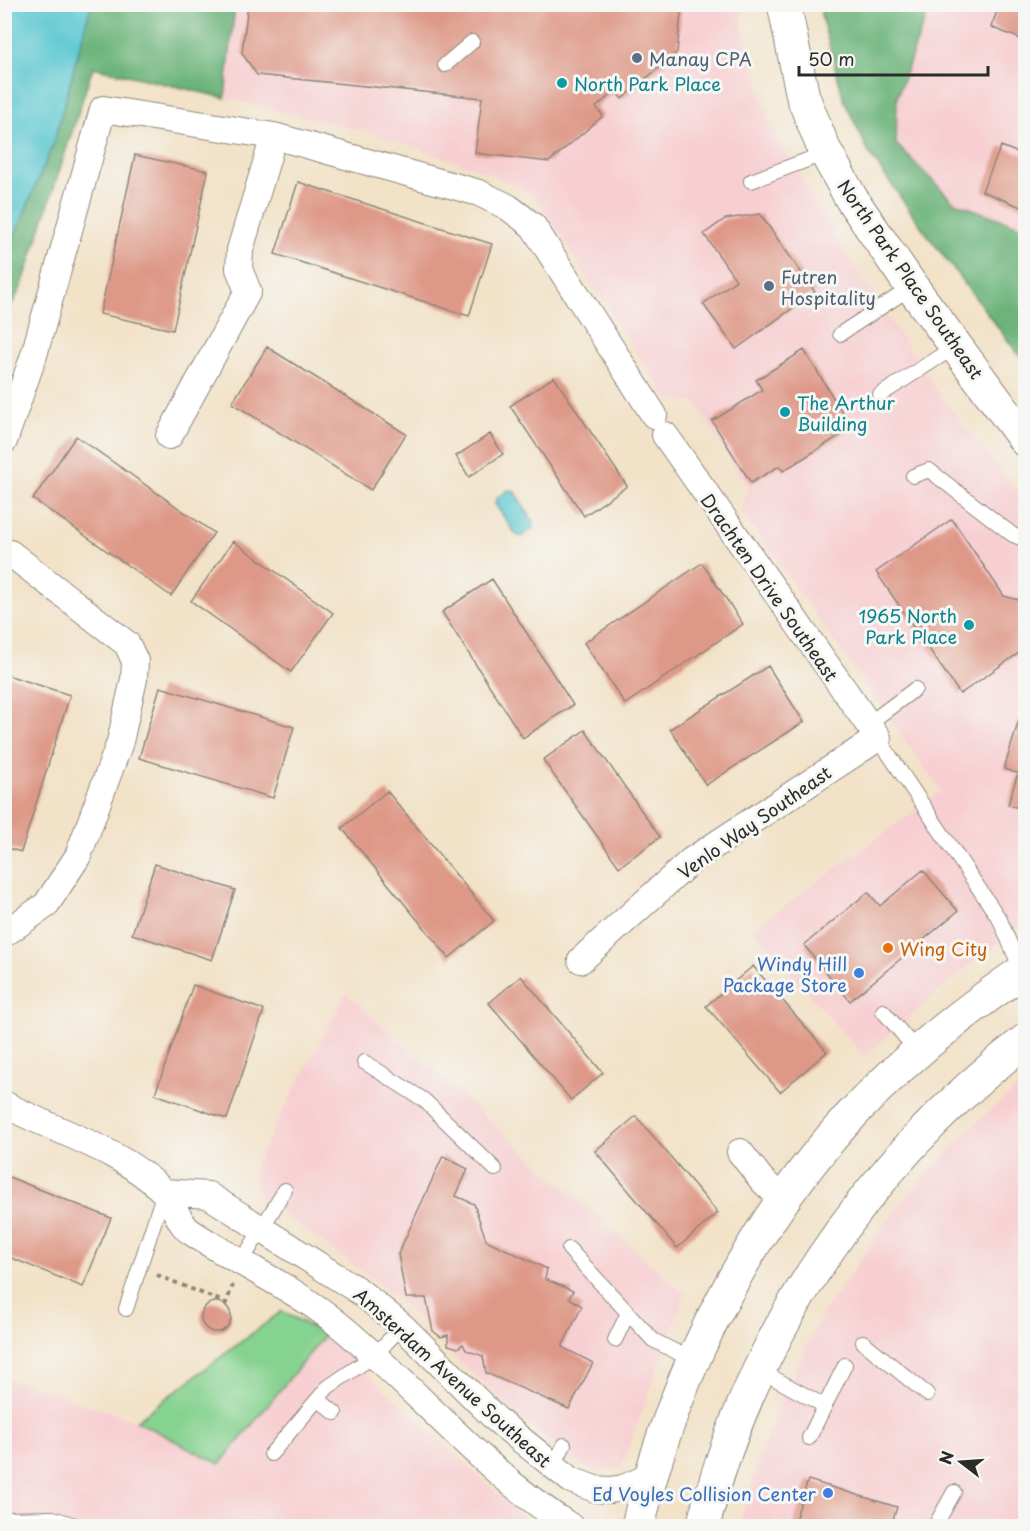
<svg xmlns="http://www.w3.org/2000/svg" width="1030" height="1531" viewBox="0 0 1030 1531" font-family="'Playpen Sans',sans-serif">
	<style>
		.built { fill: #f7cfd2 }
		.green { fill: #86d290; stroke: #587e5e; stroke-width: 1.5 }
		.forest { fill: #6cb47a; stroke: #4c7052; stroke-width: 1.5 }
		.water { fill: #5bc8d1; stroke: #437a7e; stroke-width: 1.5 }
		.building { fill: #de9887 }
		.lines { fill: none; stroke-linecap: round; stroke-linejoin: round }
		.lane-casing { stroke: #8e867a; stroke-width: 16 }
		.street-casing { stroke: #8e867a; stroke-width: 28 }
		.secondary-casing { stroke: #8e867a; stroke-width: 35 }
		.path { stroke: #8e867a; stroke-width: 4; stroke-dasharray: 4.5 4.5; stroke-linecap: butt }
		.lane { stroke: #fff; stroke-width: 14 }
		.street { stroke: #fff; stroke-width: 26 }
		.secondary { stroke: #fff; stroke-width: 33 }
		.service-dot { fill: #5c6f8a; stroke: #f6f6f2; stroke-width: 2 }
		.culture-dot { fill: #0f9aa8; stroke: #f6f6f2; stroke-width: 2 }
		.food-dot { fill: #e8710a; stroke: #f6f6f2; stroke-width: 2 }
		.shop-dot { fill: #3f7fe0; stroke: #f6f6f2; stroke-width: 2 }
		.labels { text-anchor: middle; dominant-baseline: central; stroke-width: 6; stroke-linejoin: round; paint-order: stroke }
		.service-label { font-size: 18px; fill: #4e5e75; stroke: #f6f6f2; text-anchor: start }
		.culture-label { font-size: 18px; fill: #0d838f; stroke: #f6f6f2; text-anchor: start }
		.street-label { font-size: 18px; fill: #2b2b2b; stroke: #f6f6f2 }
		.food-label { font-size: 18px; fill: #c56008; stroke: #f6f6f2; text-anchor: start }
		.shop-label { font-size: 18px; fill: #366cbe; stroke: #f6f6f2; text-anchor: end }
	</style>
	<rect width="100%" height="100%" fill="#f6f6f2"/>
	<filter id="ink" filterUnits="userSpaceOnUse"><feTurbulence type="fractalNoise" baseFrequency=".0167" numOctaves="2"/><feDisplacementMap in="SourceGraphic" scale="12" xChannelSelector="R" yChannelSelector="G"/><feConvolveMatrix kernelMatrix="1 2 1 2 8 2 1 2 1" color-interpolation-filters="sRGB"/></filter>
	<filter id="wash" filterUnits="userSpaceOnUse"><feTurbulence type="fractalNoise" baseFrequency=".008" numOctaves="4" result="noise"/><feDisplacementMap in="SourceGraphic" scale="24" xChannelSelector="R" yChannelSelector="G"/><feGaussianBlur stdDeviation="1.35" result="paint"/><feColorMatrix in="noise" values="0 0 0 0 0 0 0 0 0 0 0 0 0 0 0 0 0 1.4 0 .05"/><feComposite in="paint" operator="in"/></filter>
	<g filter="url(#wash)">
		<rect width="100%" height="100%" fill="#f2e2c8"/>
		<path class="built" d="M235 5H742V25L771 129 860 275 935 388 998 469 1025 497V922L945 985 864 1057 753 929 941 791 742 512 747 488 695 402 668 400 534 196 494 175 376 134 225 98Z
			M930 5H1025V228L954 202 896 144 897 97Z
			M346 993 685 1294 621 1469 597 1471 580 1464 525 1422 457 1359 393 1294 258 1196 253 1168Z
			M1025 1081V1526H738L775 1412 823 1313 899 1205 968 1130Z
			M325 1335 533 1526H5V1377L136 1421 220 1464Z"/>
		<path class="green" d="M282 1311 325 1335 220 1464 136 1421Z"/>
		<path class="forest" d="M91 5H235L225 98 93 67 22 286 5 317V259L54 142Z
			M821 5H930L897 97 896 144 954 202 1025 228V363L923 229 869 153 844 100 821 15Z"/>
		<path class="water" d="M5 4 91 5 54 142 5 259Z
			M508 490 514 491 534 523 533 528 521 537 516 535 495 504 496 499Z"/>
		<g id="blocks">
			<path class="building" d="M248 4H682L677 52 622 99 615 91 596 107 603 116 549 162 475 153 482 98 257 75 242 53Z
				M986 4H1026V41L991 27 998 9Z
				M1001 146 1026 156V209L982 191Z
				M135 155 208 171 173 330 100 314Z
				M298 182 492 244 469 316 275 254Z
				M760 214 815 292 736 349 703 304 736 280 704 234 725 219Z
				M267 347 406 434 371 490 232 403Z
				M804 350 852 428 783 471 779 466 751 483 712 421 762 390 756 380Z
				M554 377 627 486 584 516 510 406Z
				M490 434 503 454 469 477 456 456Z
				M76 436 214 533 171 596 33 499Z
				M952 519 1004 596 1026 602V648L960 694 876 572Z
				M233 541 333 613 291 672 191 601Z
				M702 563 743 624 625 704 584 643Z
				M492 579 573 705 523 738 442 612Z
				M768 666 804 722 706 785 670 729Z
				M4 674 70 695 21 852 4 847Z
				M160 687 294 727 273 798 139 758Z
				M1019 720 1026 722V776L1004 769Z
				M585 730 660 837 619 867 543 760Z
				M1017 776 1026 779V810L1008 805Z
				M387 791 494 921 449 958 342 828Z
				M155 864 235 890 212 960 132 934Z
				M923 870 958 911 850 1001 804 945 868 892 880 906Z
				M753 966 827 1052 780 1092 706 1006Z
				M521 976 603 1073 571 1100 489 1003Z
				M193 985 264 1010 227 1119 155 1094Z
				M636 1116 718 1213 677 1248 595 1151Z
				M443 1156 468 1169 456 1196 474 1204 486 1240 547 1269 545 1279 573 1291 569 1298 582 1306 562 1347 593 1363 569 1409 486 1373 483 1356 466 1350 463 1344 458 1348 448 1345V1335L441 1337 433 1331 426 1298H406L398 1254Z
				M4 1175 111 1218 83 1287 4 1255Z
				M201 1317a15 15 0 1 1 30 0a15 15 0 1 1-30 0Z
				M808 1480 897 1507 891 1526H793Z"/>
		</g>
	</g>
	<g filter="url(#ink)">
		<use href="#blocks" fill-opacity="0" stroke="#8e867a" stroke-width="1.5"/>
		<g class="lines">
			<defs>
				<path id="lane" d="M445 65 472 42
					M751 181 826 153
					M840 334 912 287
					M880 395 956 346
					M913 476 929 470 1013 535 1026 540
					M868 724 915 689
					M878 738 1000 920 1022 972
					M883 1011 917 1051
					M364 1062 424 1100 495 1169
					M569 1249 653 1340 694 1361
					M242 1261 285 1190
					M126 1309 164 1192
					M615 1340 628 1313
					M863 1342 927 1394
					M759 1370 823 1405
					M318 1399 335 1413
					M809 1438 845 1365
					M271 1454 328 1387 375 1355 402 1326
					M553 1468 564 1445
					M4 1519 53 1518 78 1526
					M935 1526 954 1492"/>
				<path id="street" d="M169 436 248 291 239 269 240 250 274 136
					M4 441 34 355 103 109 274 136 479 193 508 207 533 226 654 415
					M4 552 10 553 127 644 135 661 134 679 120 742 78 856 46 905 4 934
					M581 960 692 860 878 738 665 435
					M4 1104C58 1133 119 1148 163 1191 174 1202 178 1224 191 1232 239 1264 293 1287 338 1324 418 1389 482 1471 570 1526
					M740 1152 762 1180 784 1201
					M164 1192 208 1195 359 1291 402 1326 498 1421 571 1480 595 1489 610 1490 623 1488 651 1476"/>
				<path id="secondary" d="M784 4 803 97 824 149 851 198 912 287 1026 441
					M638 1526C674 1369 760 1202 877 1089 923 1044 973 1005 1026 969
					M703 1526C752 1333 868 1162 1026 1040"/>
			</defs>
			<use href="#lane" class="lane-casing"/>
			<use href="#street" class="street-casing"/>
			<use href="#secondary" class="secondary-casing"/>
			<path class="path" d="M157 1275 226 1303 233 1285"/>
			<use href="#lane" class="lane"/>
			<use href="#street" class="street"/>
			<use href="#secondary" class="secondary"/>
		</g>
	</g>
	<g class="service-dot">
		<circle cx="637" cy="58" r="6"/>
		<circle cx="769" cy="286" r="6"/>
	</g>
	<g class="culture-dot">
		<circle cx="562" cy="83" r="6"/>
		<circle cx="785" cy="412" r="6"/>
		<circle cx="969" cy="625" r="6"/>
	</g>
	<circle class="food-dot" cx="888" cy="948" r="6"/>
	<g class="shop-dot">
		<circle cx="859" cy="973" r="6"/>
		<circle cx="828" cy="1493" r="6"/>
	</g>
	<g class="labels">
		<g class="service-label">
			<text x="649" y="58">Manay CPA</text>
			<text x="781" y="276">Futren<tspan x="781" dy="21">Hospitality</tspan></text>
		</g>
		<g class="culture-label">
			<text x="574" y="83">North Park Place</text>
			<text x="797" y="402">The Arthur<tspan x="797" dy="21">Building</tspan></text>
			<text x="957" y="615" text-anchor="end">1965 North<tspan x="957" dy="21">Park Place</tspan></text>
		</g>
		<g class="street-label">
			<text transform="translate(911 279) rotate(55)">North Park Place Southeast</text>
			<text transform="translate(770 587) rotate(55)">Drachten Drive Southeast</text>
			<text transform="translate(754 822) rotate(-35)">Venlo Way Southeast</text>
			<text transform="translate(453 1377) rotate(42)">Amsterdam Avenue Southeast</text>
		</g>
		<g class="food-label">
			<text x="900" y="948">Wing City</text>
		</g>
		<g class="shop-label">
			<text x="847" y="963">Windy Hill<tspan x="847" dy="21">Package Store</tspan></text>
			<text x="816" y="1493">Ed Voyles Collision Center</text>
		</g>
	</g>
	<rect width="1030" height="1531" fill="none" stroke="#f6f6f2" stroke-width="24"/>
	<g transform="translate(961 1462) rotate(287)" stroke="#f6f6f2" stroke-width="4.5" paint-order="stroke">
	<path d="M0-4.5L10 22L0 15L-10 22Z" fill="#2b2b2b"/>
	<text y="-9" font-size="16" font-weight="bold" text-anchor="middle" fill="#2b2b2b">N</text>
	</g>
	<path d="M799 66v9h189v-9" fill="none" stroke="#2b2b2b" stroke-width="3"/>
	<text x="808" y="66" font-size="18" fill="#2b2b2b" stroke="#f6f6f2" stroke-width="4.5" paint-order="stroke">50 m</text>
</svg>
